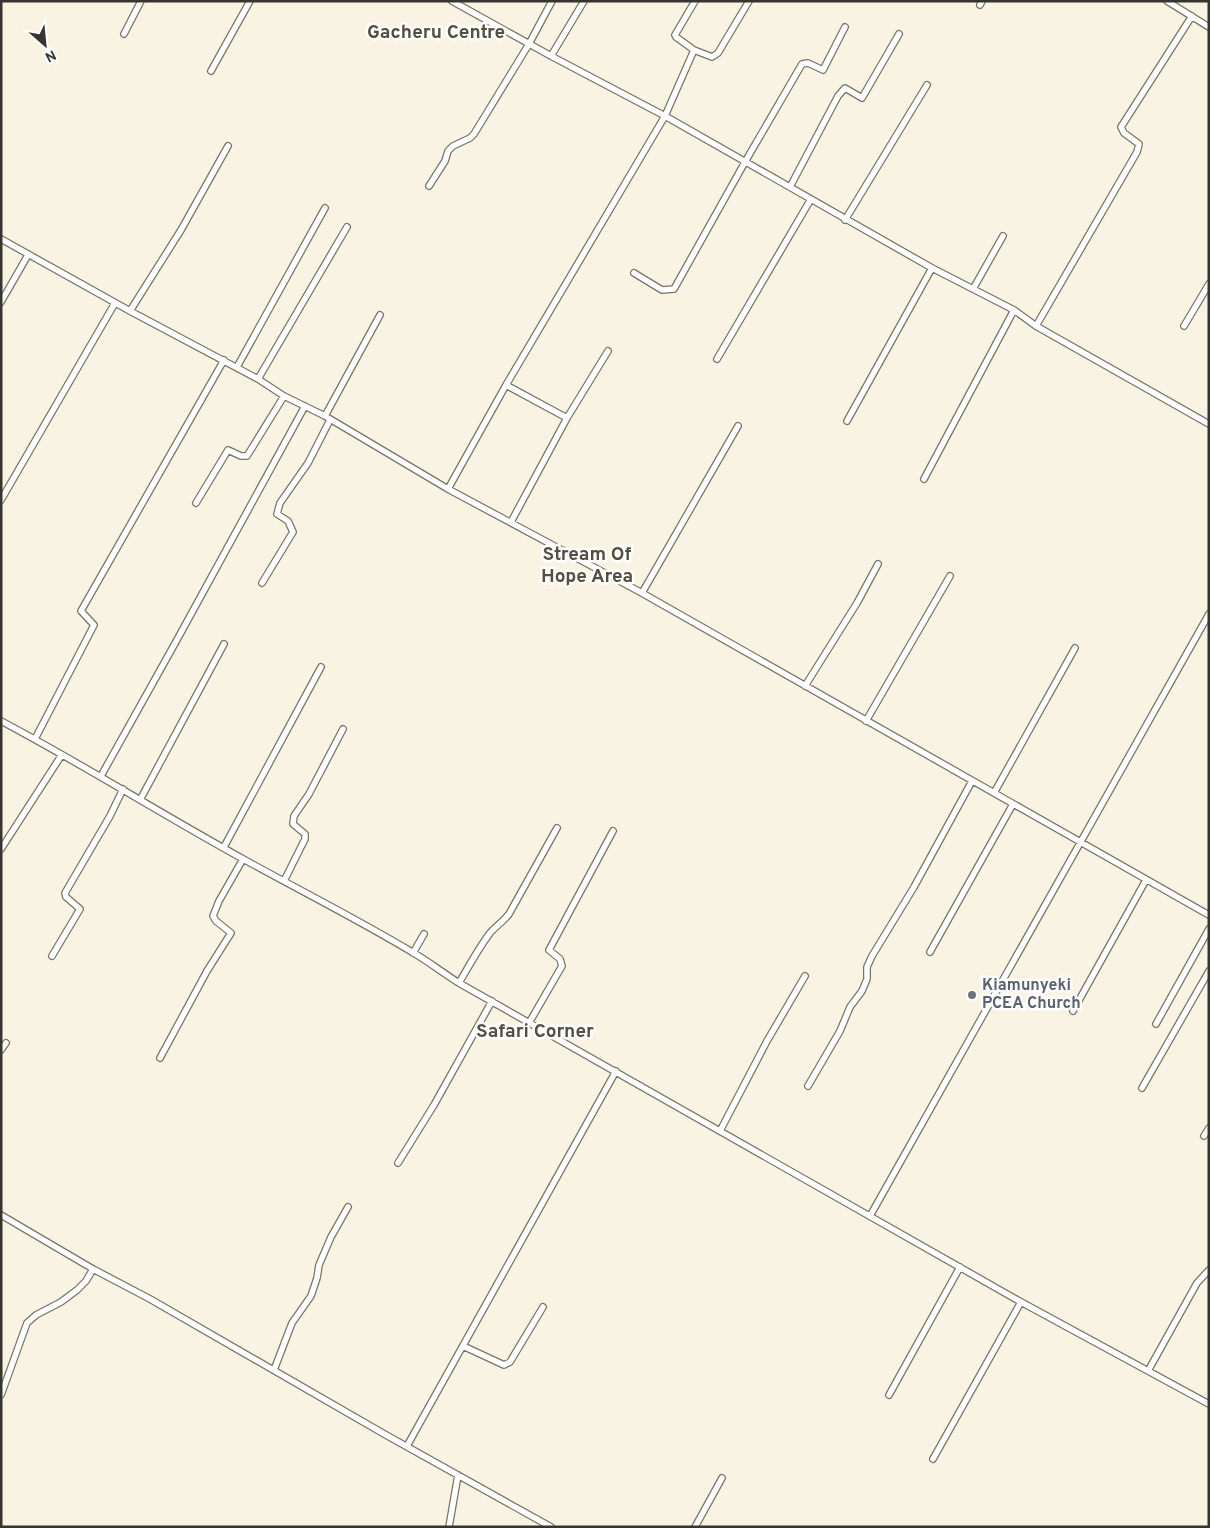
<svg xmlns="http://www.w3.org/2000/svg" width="1210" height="1528" viewBox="0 0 1210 1528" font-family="Overpass,sans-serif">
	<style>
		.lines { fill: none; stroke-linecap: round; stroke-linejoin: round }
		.street-casing { stroke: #797566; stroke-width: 8 }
		.street { stroke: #fff; stroke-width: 5.5 }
		.worship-dot { fill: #6b7280; stroke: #fff; stroke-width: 2 }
		.labels { text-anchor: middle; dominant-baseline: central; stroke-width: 5; stroke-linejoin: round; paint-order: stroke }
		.worship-label { font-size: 16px; font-weight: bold; fill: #5b616d; stroke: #fff; text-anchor: start }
		.quarter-label { font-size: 19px; font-weight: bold; fill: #534f41; stroke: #fff }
	</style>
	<rect width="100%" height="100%" fill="#f8f3e3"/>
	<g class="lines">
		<defs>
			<path id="street" d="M452 1 551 56 665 116 932 268 1014 310 1036 326 1209 424
				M695 1 675 35 676 37 694 50 712 57 718 53 749 1
				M1167 1 1209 27
				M980 5 982 1
				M124 34 141 1
				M551 56 584 1
				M211 71 250 1
				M429 186 445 161 448 151 453 146 470 138 474 134 529 44 552 1
				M790 187 838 96 845 88 862 98 899 34
				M845 220 927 85
				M1 239 130 311 258 379 284 396 325 416 448 489 642 593 1209 915
				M634 273 662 290 674 289 745 162 802 64 808 63 823 70 845 27
				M973 289 1003 236
				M1 302 28 255
				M130 311 181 230 228 146
				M1036 326 1137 152 1139 144 1124 133 1121 127 1192 16
				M1184 326 1209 284
				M717 359 811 199
				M237 367 325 208
				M258 379 347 227
				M506 385 567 418
				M325 416 380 315
				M847 421 932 268
				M924 479 1014 310
				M448 489 506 385 665 116 694 50
				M1 500 115 303
				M196 503 228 450 241 456H247L284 396
				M511 522 567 418 608 351
				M262 583 293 532 288 521 277 514 280 503 308 463 330 420
				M642 593 738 426
				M805 686 857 603 878 564
				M1 721C84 765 163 815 245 860 301 891 357 919 412 952 428 961 443 973 459 983L1021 1302 1209 1404
				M866 721 950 576
				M35 739 94 625 81 611 224 360
				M101 776 178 638 305 406
				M994 793 1075 648
				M140 800 224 644
				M224 847 321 667
				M1 849 61 756
				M284 881 305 839V834L293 824 294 816 309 794 343 729
				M930 952 1013 804
				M413 953 424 934
				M52 956 80 909 66 897 65 893 110 816 123 789
				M459 983C469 966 478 949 490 933 496 926 503 922 509 914L557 828
				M1073 1011 1146 880
				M529 1023 562 966 560 959 549 950 613 831
				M1156 1024 1209 929
				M1 1050 6 1043
				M160 1058 207 971 231 933 216 921 213 916 219 901 243 859
				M808 1086 840 1031 850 1007 862 991 867 979V967L872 956 914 887 972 781
				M1142 1088 1209 971
				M720 1131 767 1041 805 976
				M1204 1136 1209 1128
				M398 1163 434 1105 492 1001
				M1 1215 93 1269 150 1299 386 1435 551 1527
				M870 1216 1209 614
				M463 1346 504 1365 510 1362 543 1307
				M274 1370 292 1323 311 1296 317 1278 319 1265 331 1237 348 1207
				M1148 1371 1197 1283 1209 1270
				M1 1395 27 1323 36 1315 61 1302 77 1290 86 1281 93 1269
				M889 1395 960 1267
				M407 1446 616 1071
				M933 1459 1021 1302
				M449 1527 458 1475
				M695 1527 722 1478"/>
		</defs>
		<use href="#street" class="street-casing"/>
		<use href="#street" class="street"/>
	</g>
	<circle class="worship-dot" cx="972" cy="995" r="5"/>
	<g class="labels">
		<g class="worship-label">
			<text x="982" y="986">Kiamunyeki<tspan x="982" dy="18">PCEA Church</tspan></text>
		</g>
		<g class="quarter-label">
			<text x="436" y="33">Gacheru Centre</text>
			<text x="587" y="555">Stream Of<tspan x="587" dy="22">Hope Area</tspan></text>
			<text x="535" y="1032">Safari Corner</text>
		</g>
	</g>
	<rect width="1210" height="1528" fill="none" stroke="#37352f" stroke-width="5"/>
	<g transform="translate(45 45) rotate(153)" stroke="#ffffff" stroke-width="4" paint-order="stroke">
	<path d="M0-4L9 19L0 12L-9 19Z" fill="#37352f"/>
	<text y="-8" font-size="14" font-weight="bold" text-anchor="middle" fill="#37352f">N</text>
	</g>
</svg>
